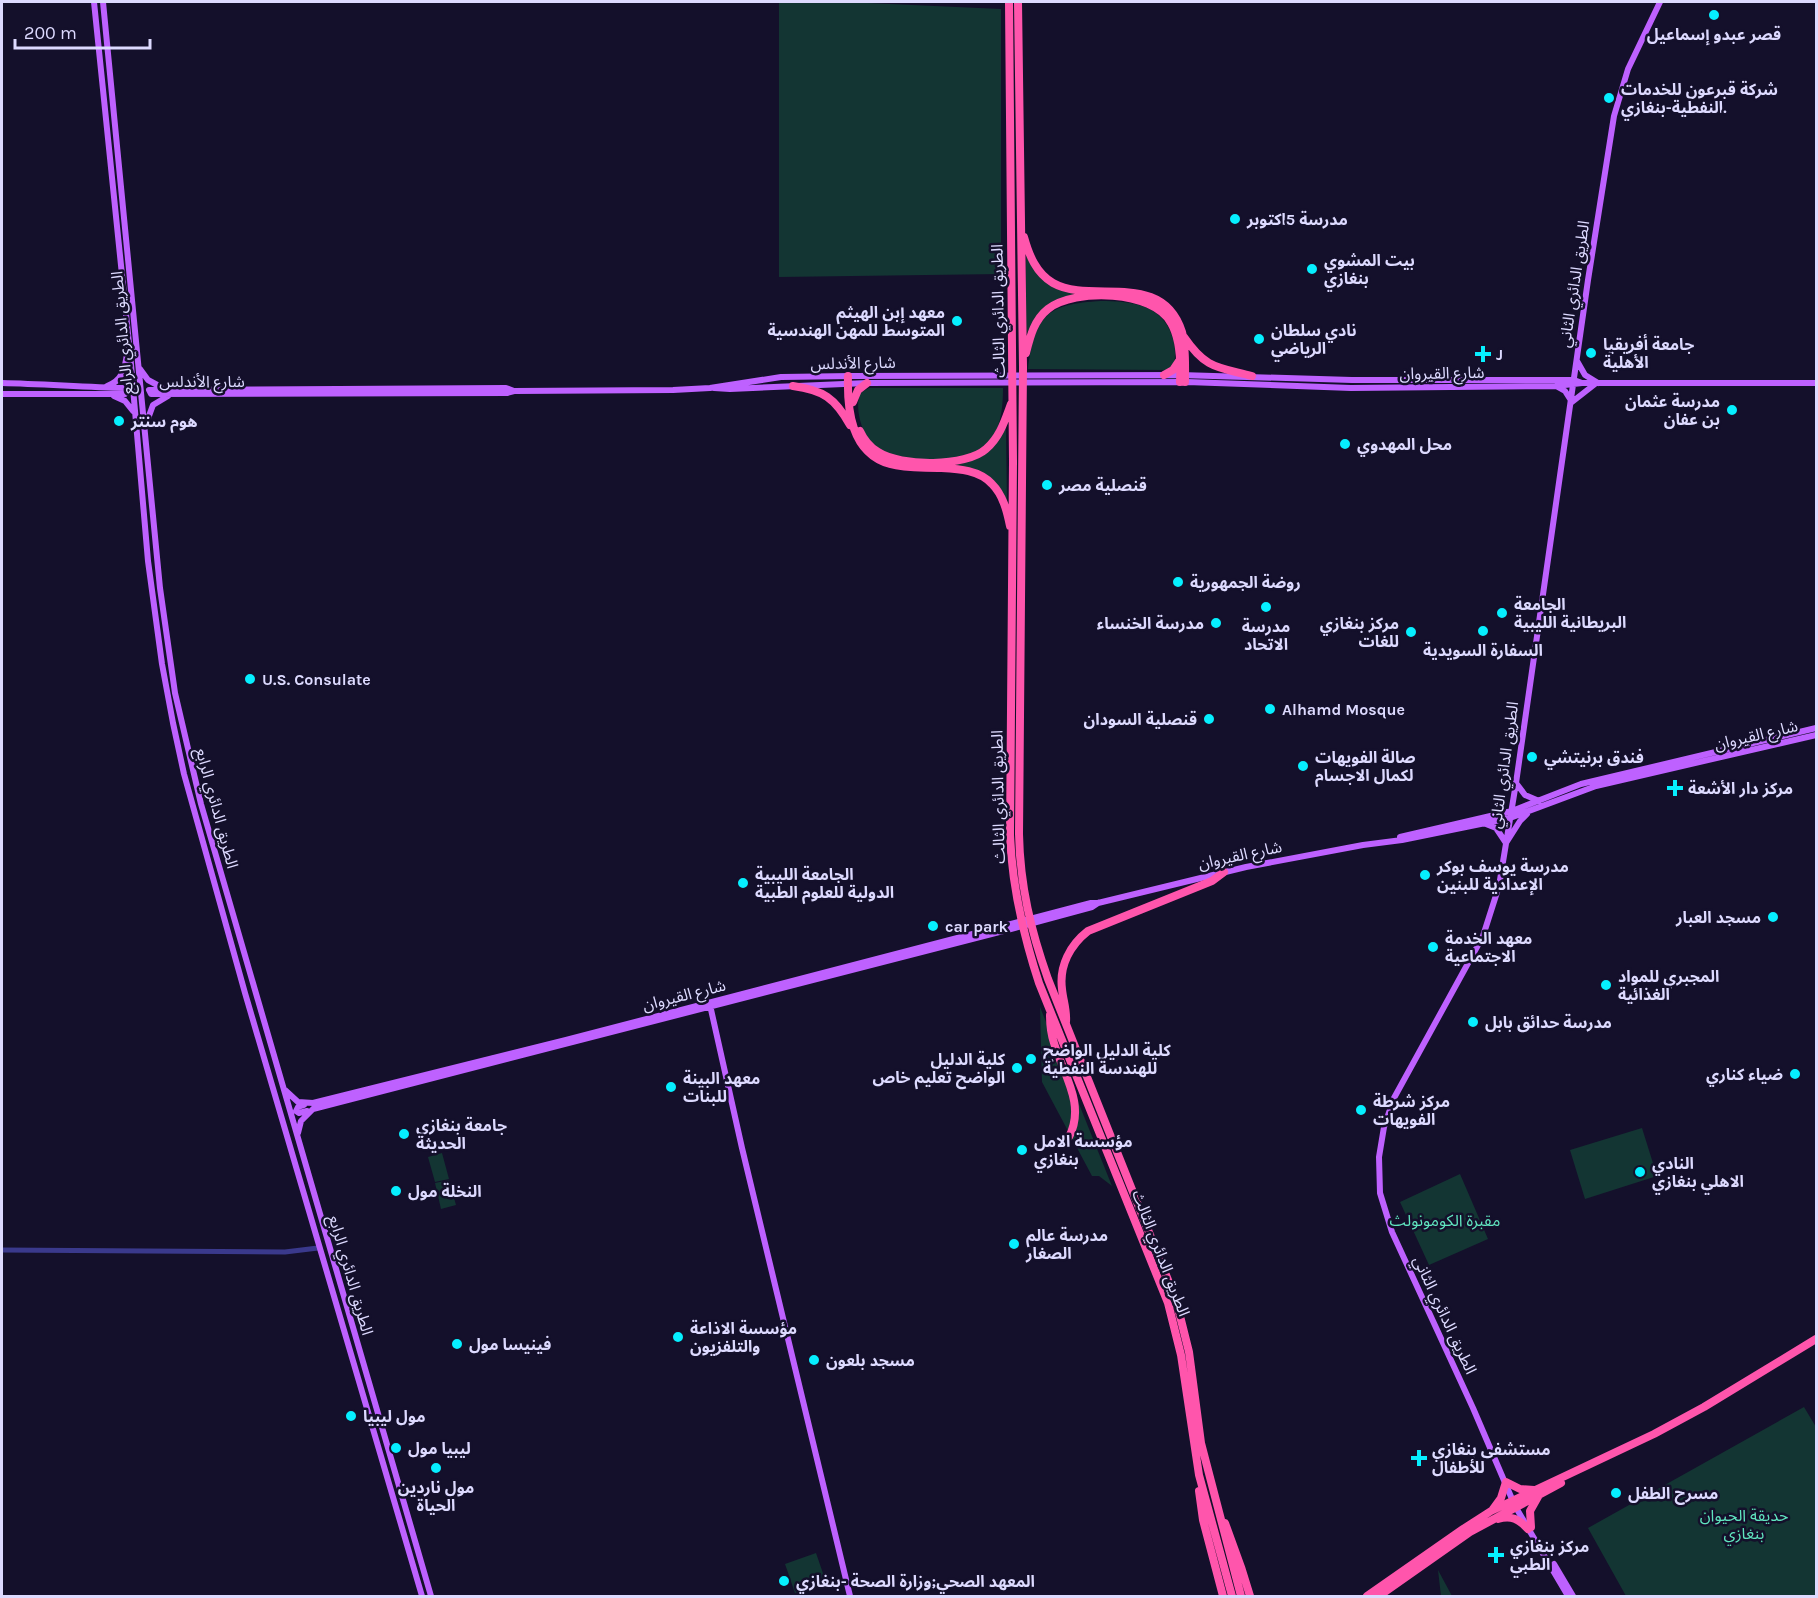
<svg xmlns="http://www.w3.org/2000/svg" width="1818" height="1598" viewBox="0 0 1818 1598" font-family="Karla,'Noto Sans Arabic',sans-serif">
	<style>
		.green { fill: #133533 }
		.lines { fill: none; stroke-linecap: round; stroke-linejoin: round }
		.minor { stroke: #3a398c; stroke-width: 5 }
		.major { stroke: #be61ff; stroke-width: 6 }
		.highway { stroke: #ff55ac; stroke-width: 8 }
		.poi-dot { fill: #06efff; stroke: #14102b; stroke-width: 2 }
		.labels { text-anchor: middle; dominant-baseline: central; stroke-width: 5; stroke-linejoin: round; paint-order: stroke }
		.poi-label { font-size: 16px; font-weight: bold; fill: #dddaff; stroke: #14102b; text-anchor: start }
		.street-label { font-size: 16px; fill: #dddaff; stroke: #14102b }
		.park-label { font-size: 16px; fill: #60e5bf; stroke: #14102b }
	</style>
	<rect width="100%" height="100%" fill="#14102b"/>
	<path class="green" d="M779 2H846L1001 9V274L779 277Z
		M1026 255C1038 280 1049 286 1075 294 1047 307 1040 307 1026 335Z
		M1101 301C1130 301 1162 304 1172 336 1175 344 1176 355 1174 364L1168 370 1028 369C1035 315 1047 304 1101 301Z
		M869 388H1003C1003 408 1001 434 983 447 964 463 907 462 884 452 872 446 863 433 860 420 858 411 857 402 860 393Z
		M1006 425 1007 504 974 469 954 465C982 459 994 451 1006 425Z
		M1040 1007 1112 1186 1099 1176H1092L1042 1082Z
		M1642 1128 1657 1176 1585 1199 1570 1150Z
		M442 1153 449 1179 435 1182 428 1157Z
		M1460 1174 1488 1239 1429 1265 1400 1202Z
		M449 1180 456 1205 441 1209 435 1183Z
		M1804 1407 1816 1427V1596H1626L1588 1528Z
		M816 1553 826 1582 795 1593 785 1564Z
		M1438 1570 1452 1596H1441Z"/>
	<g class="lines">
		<path class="minor" d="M2 1250 285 1252 318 1248"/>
		<path class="major" d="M94 2 130 353 148 561 162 664 173 723 184 774 245 993 422 1596
			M103 2 160 588 175 693 201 804 431 1596
			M1577 361 1585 375 1598 383
			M140 369 148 380 161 387
			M2 383C43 384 84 387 125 388L127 391 125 394H2
			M107 386C122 381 125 369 127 354
			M1556 386 1565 391 1572 402 1595 384
			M714 388 730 389 867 383 1187 382 1351 388 1556 386 1582 383H1816
			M514 391 507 393 151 394 149 390 506 388 514 391 673 390 710 388 781 377 852 376 1180 375 1352 380H1574L1582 383
			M114 396 125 401 133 411
			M146 424 153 405 168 396
			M1516 783 1525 795 1539 801
			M1486 824 1496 828 1506 843 1520 821 1527 814
			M1400 837 1512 811 1581 784 1816 728
			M710 1005 742 1148 850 1596
			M285 1090 298 1102 313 1103 566 1040 1091 903H1098L1246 867 1363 845 1402 840 1510 818 1596 786 1816 735
			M304 1105 298 1107 296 1111 299 1113 307 1111
			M298 1133 301 1121 313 1109 1007 930 1092 907 1098 903
			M1554 1564 1573 1596
			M1568 1596 1515 1506 1473 1408 1392 1232 1380 1193 1379 1157 1384 1127 1394 1098 1483 936 1499 886 1516 783 1588 280 1614 116 1628 69 1660 2"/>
		<path class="highway" d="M1009 2 1013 462 1010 835C1012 887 1023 934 1039 983L1168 1303 1181 1355 1199 1475 1232 1596
			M1018 2 1023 367 1019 834C1020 886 1031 931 1048 979L1176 1300 1189 1352 1201 1443 1241 1596
			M1024 237C1029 255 1036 273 1053 283 1092 305 1162 269 1182 332 1186 347 1185 366 1185 382
			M1184 337C1206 369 1217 367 1252 376
			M1026 353C1030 337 1034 320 1048 309 1075 288 1153 290 1171 323 1181 340 1181 363 1180 382
			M1164 375 1173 370 1179 361
			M848 376C847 410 851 453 890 464 906 469 924 467 941 468 959 469 979 470 992 484 1003 495 1007 511 1010 526
			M793 386C823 390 835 398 850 425
			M853 402 858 390 867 383
			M860 431C864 440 870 447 878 452 901 467 966 467 986 449 1000 437 1005 420 1011 404
			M1050 1015C1050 1025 1051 1034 1054 1043 1063 1074 1086 1104 1069 1137
			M1066 1022C1067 1010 1063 1000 1062 989 1059 966 1070 945 1088 931L1212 881 1224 872
			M1199 1491 1203 1520 1223 1596
			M1493 1509 1501 1498 1506 1482 1520 1489 1534 1490
			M1498 1519C1511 1515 1519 1519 1528 1529
			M1225 1523 1241 1567 1250 1596
			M1531 1527 1530 1511 1539 1495
			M1367 1596 1463 1529 1491 1511 1654 1434 1704 1407 1816 1339
			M1379 1596 1470 1532 1561 1483"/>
	</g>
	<g class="poi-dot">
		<circle cx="1714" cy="15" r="6"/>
		<circle cx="1609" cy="98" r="6"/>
		<circle cx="1235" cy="219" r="6"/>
		<circle cx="1312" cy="269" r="6"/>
		<circle cx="957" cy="321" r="6"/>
		<circle cx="1259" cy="339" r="6"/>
		<circle cx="1591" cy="353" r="6"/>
		<path d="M1480 345h6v6h6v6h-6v6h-6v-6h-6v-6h6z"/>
		<circle cx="1732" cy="410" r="6"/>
		<circle cx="119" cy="421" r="6"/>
		<circle cx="1345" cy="444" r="6"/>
		<circle cx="1047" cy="485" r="6"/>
		<circle cx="1178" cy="582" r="6"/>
		<circle cx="1266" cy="607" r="6"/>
		<circle cx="1502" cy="613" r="6"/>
		<circle cx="1216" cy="623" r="6"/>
		<circle cx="1483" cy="631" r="6"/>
		<circle cx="1411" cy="632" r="6"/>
		<circle cx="250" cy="679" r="6"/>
		<circle cx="1270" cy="709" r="6"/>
		<circle cx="1209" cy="719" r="6"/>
		<circle cx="1532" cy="757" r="6"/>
		<circle cx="1303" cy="766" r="6"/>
		<path d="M1672 779h6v6h6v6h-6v6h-6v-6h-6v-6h6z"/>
		<circle cx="1425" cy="875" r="6"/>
		<circle cx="743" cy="883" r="6"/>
		<circle cx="1773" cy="917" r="6"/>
		<circle cx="933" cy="926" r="6"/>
		<circle cx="1433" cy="947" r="6"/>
		<circle cx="1606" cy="985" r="6"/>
		<circle cx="1473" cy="1022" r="6"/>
		<circle cx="1031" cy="1059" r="6"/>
		<circle cx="1017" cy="1068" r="6"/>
		<circle cx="1795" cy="1074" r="6"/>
		<circle cx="671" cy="1087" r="6"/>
		<circle cx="1361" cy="1110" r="6"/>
		<circle cx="404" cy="1134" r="6"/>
		<circle cx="1022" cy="1150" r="6"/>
		<circle cx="1640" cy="1172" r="6"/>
		<circle cx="396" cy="1191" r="6"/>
		<circle cx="1014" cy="1244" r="6"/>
		<circle cx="678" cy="1337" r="6"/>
		<circle cx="457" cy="1344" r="6"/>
		<circle cx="814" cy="1360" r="6"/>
		<circle cx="351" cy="1416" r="6"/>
		<circle cx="396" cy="1448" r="6"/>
		<path d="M1416 1449h6v6h6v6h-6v6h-6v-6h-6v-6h6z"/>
		<circle cx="436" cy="1468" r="6"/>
		<circle cx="1616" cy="1493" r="6"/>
		<path d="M1493 1546h6v6h6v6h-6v6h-6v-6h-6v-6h6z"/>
		<circle cx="784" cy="1581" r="6"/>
	</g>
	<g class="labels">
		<g class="poi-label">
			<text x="1714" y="34" text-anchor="middle">قصر عبدو إسماعيل</text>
			<text x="1621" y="89">شركة قبرعون للخدمات<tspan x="1621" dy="18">النفطية-بنغازي.</tspan></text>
			<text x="1247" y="219">مدرسة 5اكتوبر</text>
			<text x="1324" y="260">بيت المشوي<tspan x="1324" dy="18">بنغازي</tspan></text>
			<text x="945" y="312" text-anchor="end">معهد إبن الهيثم<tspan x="945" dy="18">المتوسط للمهن الهندسية</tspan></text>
			<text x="1271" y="330">نادي سلطان<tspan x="1271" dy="18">الرياضي</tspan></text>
			<text x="1603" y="344">جامعة أفريقيا<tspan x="1603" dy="18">الأهلية</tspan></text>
			<text x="1496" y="354">J</text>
			<text x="1720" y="401" text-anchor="end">مدرسة عثمان<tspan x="1720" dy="18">بن عفان</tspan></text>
			<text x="131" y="421">هوم سنتر</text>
			<text x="1357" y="444">محل المهدوي</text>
			<text x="1059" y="485">قنصلية مصر</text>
			<text x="1190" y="582">روضة الجمهورية</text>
			<text x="1514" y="604">الجامعة<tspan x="1514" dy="18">البريطانية الليبية</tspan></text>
			<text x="1204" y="623" text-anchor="end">مدرسة الخنساء</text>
			<text x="1399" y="623" text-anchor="end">مركز بنغازي<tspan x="1399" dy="18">للغات</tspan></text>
			<text x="1266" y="626" text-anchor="middle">مدرسة<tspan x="1266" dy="18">الاتحاد</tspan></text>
			<text x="1483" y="650" text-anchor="middle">السفارة السويدية</text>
			<text x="262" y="679">U.S. Consulate</text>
			<text x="1282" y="709">Alhamd Mosque</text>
			<text x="1197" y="719" text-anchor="end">قنصلية السودان</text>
			<text x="1315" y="757">صالة الفويهات<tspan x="1315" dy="18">لكمال الاجسام</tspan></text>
			<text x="1544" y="757">فندق برنيتشي</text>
			<text x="1688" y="788">مركز دار الأشعة</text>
			<text x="1437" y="866">مدرسة يوسف بوكر<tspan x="1437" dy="18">الإعدادية للبنين</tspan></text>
			<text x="755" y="874">الجامعة الليبية<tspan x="755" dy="18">الدولية للعلوم الطبية</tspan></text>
			<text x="1761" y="917" text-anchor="end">مسجد العبار</text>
			<text x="945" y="926">car park</text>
			<text x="1445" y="938">معهد الخدمة<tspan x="1445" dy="18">الاجتماعية</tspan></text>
			<text x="1618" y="976">المجبري للمواد<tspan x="1618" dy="18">الغذائية</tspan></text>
			<text x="1485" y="1022">مدرسة حدائق بابل</text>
			<text x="1043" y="1050">كلية الدليل الواضح<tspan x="1043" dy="18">للهندسة النفطية</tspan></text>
			<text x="1005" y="1059" text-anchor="end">كلية الدليل<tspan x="1005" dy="18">الواضح تعليم خاص</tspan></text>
			<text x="1783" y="1074" text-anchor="end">ضياء كناري</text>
			<text x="683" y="1078">معهد البينة<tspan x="683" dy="18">للبنات</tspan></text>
			<text x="1373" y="1101">مركز شرطة<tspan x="1373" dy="18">الفويهات</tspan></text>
			<text x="416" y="1125">جامعة بنغازي<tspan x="416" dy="18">الحديثة</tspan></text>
			<text x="1034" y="1141">مؤسسة الامل<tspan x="1034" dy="18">بنغازي</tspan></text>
			<text x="1652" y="1163">النادي<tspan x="1652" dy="18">الاهلي بنغازي</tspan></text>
			<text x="408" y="1191">النخلة مول</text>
			<text x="1026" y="1235">مدرسة عالم<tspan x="1026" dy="18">الصغار</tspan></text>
			<text x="690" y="1328">مؤسسة الاذاعة<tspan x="690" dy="18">والتلفزيون</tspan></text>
			<text x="469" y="1344">فينيسا مول</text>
			<text x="826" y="1360">مسجد بلعون</text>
			<text x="363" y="1416">مول ليبيا</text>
			<text x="408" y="1448">ليبيا مول</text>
			<text x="1432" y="1449">مستشفى بنغازي<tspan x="1432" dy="18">للأطفال</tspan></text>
			<text x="436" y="1487" text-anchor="middle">مول ناردين<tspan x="436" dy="18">الحياة</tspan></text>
			<text x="1628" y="1493">مسرح الطفل</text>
			<text x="1510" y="1546">مركز بنغازي<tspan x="1510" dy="18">الطبي</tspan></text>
			<text x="796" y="1581">المعهد الصحي;وزارة الصحة -بنغازي</text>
		</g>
		<g class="street-label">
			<text transform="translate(1574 284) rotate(-81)">الطريق الدائري الثاني</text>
			<text transform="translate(998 311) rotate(-91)">الطريق الدائري الثالث</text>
			<text transform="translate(122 333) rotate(-95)">الطريق الدائري الرابع</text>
			<text transform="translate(853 363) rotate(-1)">شارع الأندلس</text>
			<text transform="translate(1442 373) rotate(-1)">شارع القيروان</text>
			<text x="202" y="381">شارع الأندلس</text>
			<text transform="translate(1756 735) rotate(-13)">شارع القيروان</text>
			<text transform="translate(1504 765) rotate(-82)">الطريق الدائري الثاني</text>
			<text transform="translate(998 797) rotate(-91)">الطريق الدائري الثالث</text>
			<text transform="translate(217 808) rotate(75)">الطريق الدائري الرابع</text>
			<text transform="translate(1240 855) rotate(-12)">شارع القيروان</text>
			<text transform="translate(684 995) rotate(-14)">شارع القيروان</text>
			<text transform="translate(1161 1253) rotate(69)">الطريق الدائري الثالث</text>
			<text transform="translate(351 1275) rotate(74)">الطريق الدائري الرابع</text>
			<text transform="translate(1445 1315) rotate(65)">الطريق الدائري الثاني</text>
		</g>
		<g class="park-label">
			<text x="1445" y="1220">مقبرة الكومونولث</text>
			<text x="1744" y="1515">حديقة الحيوان<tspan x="1744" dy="18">بنغازي</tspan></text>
		</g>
	</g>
	<rect width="1818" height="1598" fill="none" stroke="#dddaff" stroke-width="6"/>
	<path d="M15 39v9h135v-9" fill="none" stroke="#dddaff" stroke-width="3"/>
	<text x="24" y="39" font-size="18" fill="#dddaff" stroke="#14102b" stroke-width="4.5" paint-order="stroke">200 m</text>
</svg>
